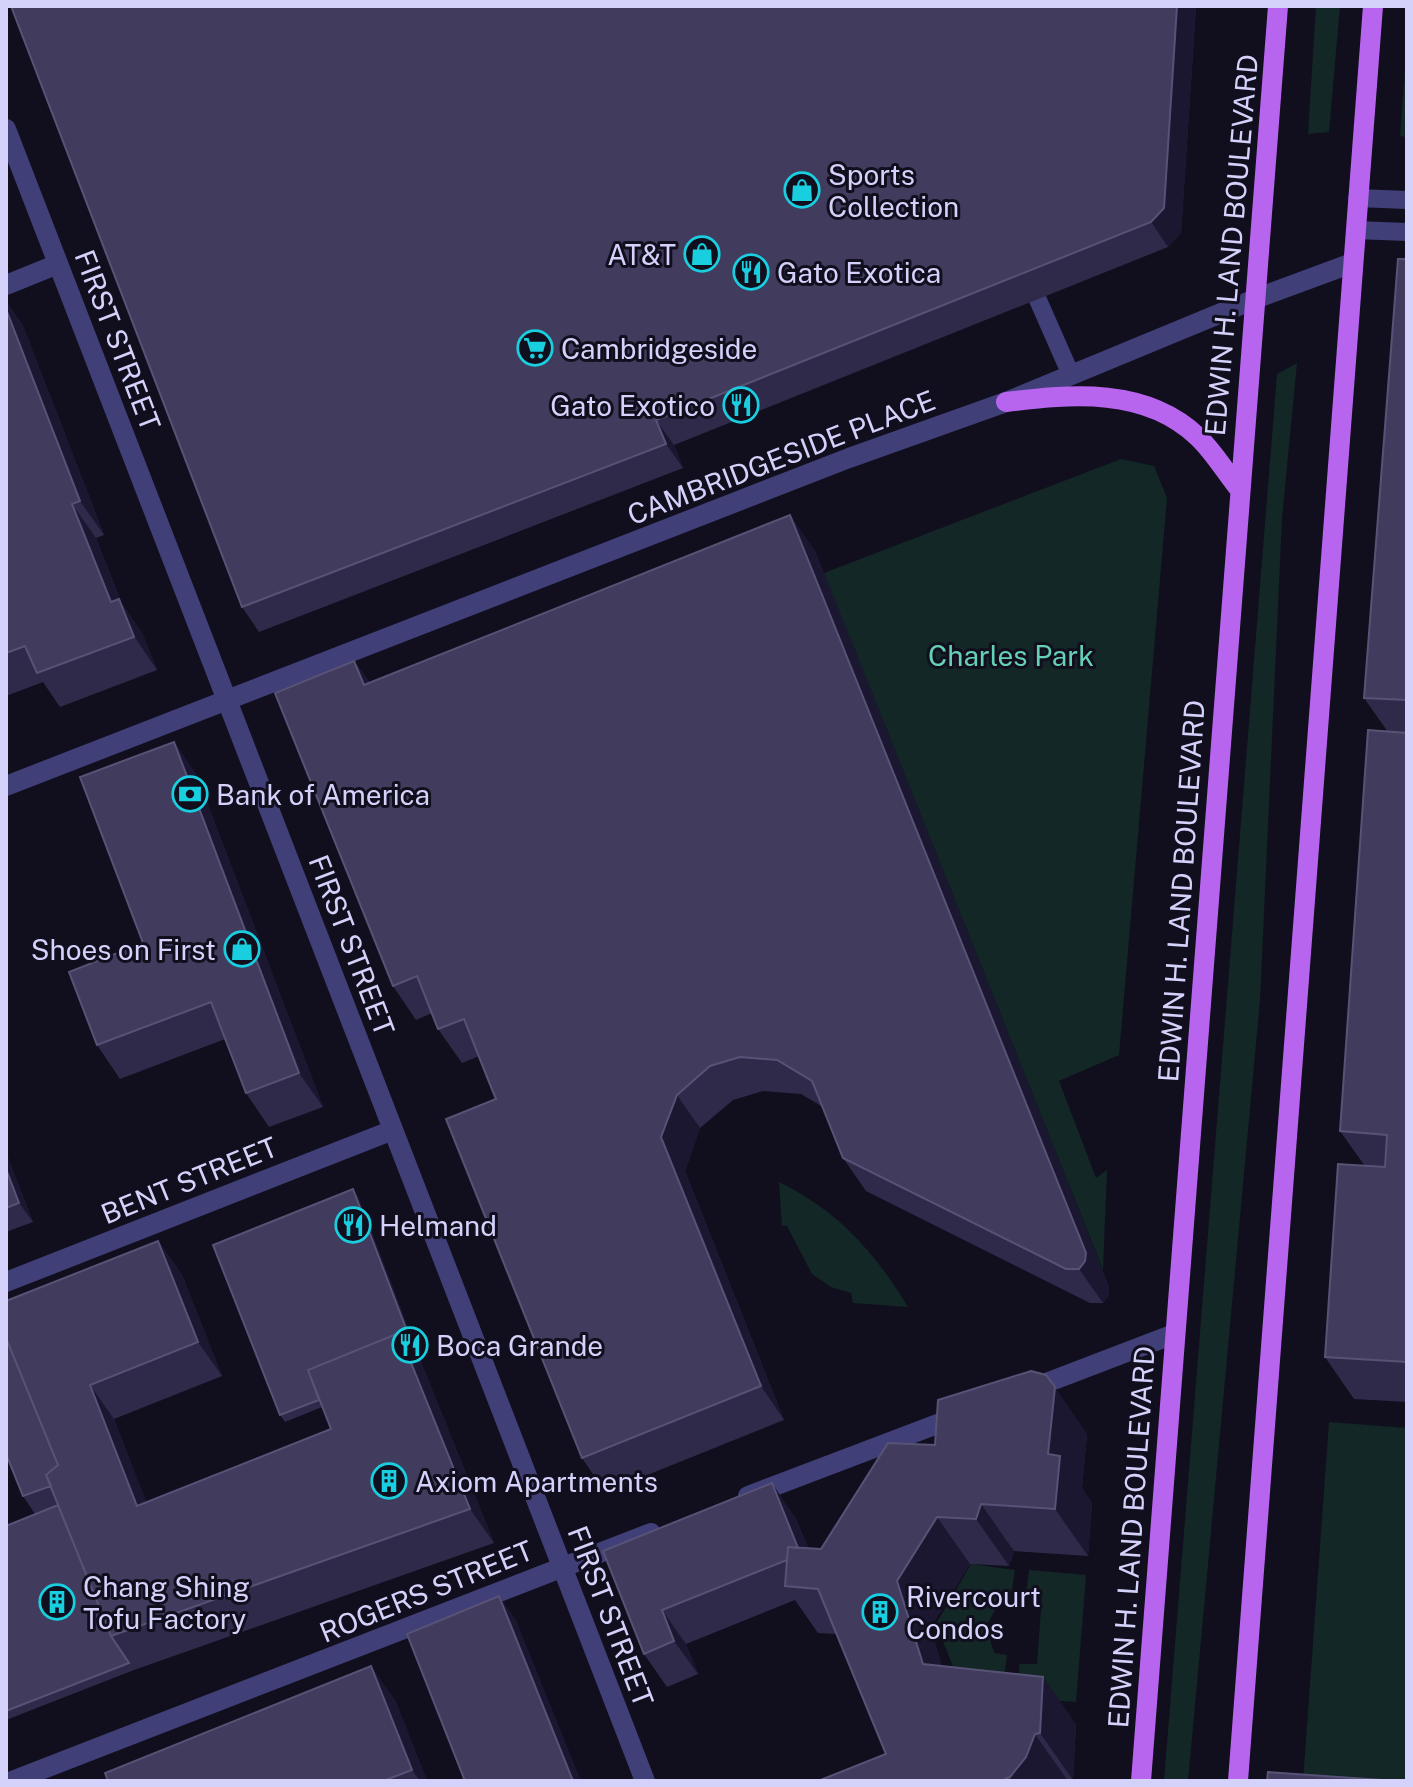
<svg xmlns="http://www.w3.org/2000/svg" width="1413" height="1787" viewBox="0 0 1413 1787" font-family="'Public Sans',sans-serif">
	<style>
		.green { fill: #122726 }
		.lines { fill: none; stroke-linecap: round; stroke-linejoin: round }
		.service { stroke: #403f78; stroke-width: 18 }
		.minor { stroke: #403f78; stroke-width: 20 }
		.tertiary { stroke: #403f78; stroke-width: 20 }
		.primary { stroke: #b764ee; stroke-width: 20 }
		.wall { fill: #2f2a4a }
		.shaded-wall { fill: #1c1731 }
		.building { fill: #413c5d; stroke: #585376; stroke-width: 2 }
		.labels { text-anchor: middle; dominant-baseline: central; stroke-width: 6; stroke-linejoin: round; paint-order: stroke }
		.poi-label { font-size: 28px; fill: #d4d1fa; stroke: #110f1e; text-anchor: start }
		.street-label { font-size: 28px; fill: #d4d1fa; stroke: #110f1e }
		.park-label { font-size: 28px; fill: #65d1b4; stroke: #110f1e }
	</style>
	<rect width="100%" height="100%" fill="#110f1e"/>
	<path class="green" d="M1316 6H1340L1329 132 1308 134Z
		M1407 44V137L1400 136Z
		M1297 363 1282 518 1260 1000 1188 1781H1164L1277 374Z
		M1121 459 1154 466 1167 498 1119 1055 1059 1081 1096 1178 1107 1170 1103 1270 824 573Z
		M779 1182C838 1211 874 1251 908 1307L853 1303 851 1293 831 1287 812 1274 787 1226H782Z
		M1329 1422 1407 1428V1781H1303Z
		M971 1564 1015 1570 1010 1603H999L986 1626 994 1653 1007 1655 1002 1693 962 1689 936 1624Z
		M1029 1570 1086 1575 1076 1702 1021 1698 1019 1664H1037L1042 1597 1026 1595Z"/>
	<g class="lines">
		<path class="service" d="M1357 198 1407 200
			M1355 230 1407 232
			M1038 300 1071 375"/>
		<path class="minor" d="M6 285 58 264
			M6 1282 393 1130
			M1025 1391 1174 1334
			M748 1496 961 1415
			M12 1781 651 1533"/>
		<path class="tertiary" d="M6 129 645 1781
			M6 786 849 458 1006 402 1255 299 1352 263"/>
		<path class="primary" d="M1006 402C1072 394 1146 387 1198 437 1214 452 1226 473 1240 490
			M1141 1781 1278 6
			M1238 1781 1373 6"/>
	</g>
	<path class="wall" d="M1196 6 1181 233 1168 247 674 445 683 468 259 632 242 607Z
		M1407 259V1402L1354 1399 1325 1357 1365 1166 1340 1131 1388 732 1364 698Z
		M6 301 23 326 104 535 96 538 122 604 142 633 157 670 60 707 43 682 6 696Z
		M814 549 1109 1287V1295L1103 1303H1090L866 1191 843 1158 823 1107 801 1094 763 1091 733 1100 700 1128 685 1171 784 1420 605 1492 582 1458 496 1099 479 1056 462 1063 438 1029 432 1013 416 1020 393 986 354 661 370 683Z
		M174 742 197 776 323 1107 269 1127 246 1093 225 1039 120 1079 97 1045 143 943Z
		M6 1153 33 1222 6 1232Z
		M358 1196 423 1367 494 1543 134 1670 6 1720V1526L35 1514 23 1496 158 1241 182 1275 222 1376 114 1419 146 1502 331 1429 322 1407 285 1422 280 1415Z
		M1087 1434 1082 1488 1092 1503 1088 1556 1014 1551 1009 1566 970 1564 930 1628 942 1666 1076 1724 1073 1780 818 1781 886 1754 837 1634 818 1633 795 1600 686 1644 698 1674 667 1687 644 1654 603 1551 795 1517 808 1548 821 1549 935 1445Z
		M395 1700 427 1781H108Z"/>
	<path class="shaded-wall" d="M1177 6H1196L1181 233 1168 247 1151 222Z
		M6 301 23 326 104 535 80 501 6 309Z
		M656 420 674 445 683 468 666 444Z
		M72 504 96 538 122 604 142 633 157 670 111 602Z
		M790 515 814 549 1109 1287V1295L1103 1303 1079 1269Z
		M354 661 378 695 364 685Z
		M174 742 197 776 323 1107 299 1073Z
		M677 1095 700 1128 685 1171 784 1420 761 1386 661 1137Z
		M6 1153 33 1222 19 1203 6 1169Z
		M353 1189 358 1196 423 1367 494 1543 470 1509 399 1333Z
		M158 1241 182 1275 222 1376 198 1342Z
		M90 1385 114 1419 161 1539 137 1506Z
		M1055 1387 1087 1434 1082 1488 1092 1503 1088 1556 1055 1509 1048 1454Z
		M772 1483 795 1517 824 1588 801 1554Z
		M981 1504 1014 1551 1009 1566 976 1519Z
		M937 1517 970 1564 930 1628 956 1711 923 1664 897 1581Z
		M499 1596 516 1620 581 1781H573Z
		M662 1610 686 1644 698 1674 674 1641Z
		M371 1666 395 1700 427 1781H420L412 1770Z
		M1043 1677 1076 1724 1073 1780 1040 1733Z
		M1035 1734 1068 1781H1013L1010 1777Z"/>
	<path class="building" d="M11 6H1177L1164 208 1151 222 656 420 666 444 242 607Z
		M1398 259H1407V700L1364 698Z
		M6 309 80 501 72 504 111 602 119 599 134 637 37 673 25 646 6 653Z
		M790 515 1086 1253 1085 1261 1079 1269H1066L843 1158 812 1081 777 1060 740 1057 710 1066 677 1095 661 1137 761 1386 582 1458 446 1119 496 1099 487 1077 464 1019 438 1029 417 976 393 986 275 693 354 661 364 685Z
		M1368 730 1407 733V1362L1325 1357 1338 1164 1385 1167 1387 1135 1340 1131Z
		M174 742 299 1073 246 1093 211 1002 97 1045 69 972 143 943 80 777Z
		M6 1169 19 1203 6 1208Z
		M353 1189 418 1360 399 1333 308 1370 319 1400 280 1415 213 1245Z
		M158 1241 198 1342 90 1385 137 1506 331 1429 308 1370 399 1333 470 1509 111 1636 46 1475 58 1465 6 1338V1301Z
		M6 1338 58 1465 46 1475 51 1486 23 1496 6 1454Z
		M1031 1371 1046 1375 1055 1387 1048 1454 1060 1456 1055 1509 981 1504 976 1519 937 1517 897 1581 923 1664 1043 1677 1040 1733 1035 1734 1026 1757 1010 1777 1001 1781H818L886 1754 818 1589 785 1586 788 1547 821 1549 888 1443 935 1445 938 1400Z
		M772 1483 798 1548 788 1547 787 1560 662 1610 674 1641 644 1654 603 1551Z
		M58 1505 111 1636 129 1663 6 1711V1526Z
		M499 1596 573 1781H465L407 1634Z
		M371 1666 412 1770 383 1781H108L105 1773Z
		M1268 1772 1396 1781H1267Z"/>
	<defs>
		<symbol id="shop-ring" viewBox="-11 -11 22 22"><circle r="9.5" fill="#110f1e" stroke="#19cede" stroke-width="1.5"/><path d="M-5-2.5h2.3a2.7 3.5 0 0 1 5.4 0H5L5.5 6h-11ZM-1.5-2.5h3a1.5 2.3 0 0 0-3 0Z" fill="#19cede"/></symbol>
		<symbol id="restaurant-ring" viewBox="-11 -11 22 22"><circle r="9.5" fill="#110f1e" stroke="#19cede" stroke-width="1.5"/><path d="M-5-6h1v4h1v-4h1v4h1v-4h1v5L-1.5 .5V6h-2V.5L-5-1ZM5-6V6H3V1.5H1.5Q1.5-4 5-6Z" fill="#19cede"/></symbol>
		<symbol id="supermarket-ring" viewBox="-11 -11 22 22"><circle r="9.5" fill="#110f1e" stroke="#19cede" stroke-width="1.5"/><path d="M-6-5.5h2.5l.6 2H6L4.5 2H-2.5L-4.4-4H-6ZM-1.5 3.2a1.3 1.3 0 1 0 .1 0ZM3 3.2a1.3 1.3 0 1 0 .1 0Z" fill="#19cede"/></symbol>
		<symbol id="bank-ring" viewBox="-11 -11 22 22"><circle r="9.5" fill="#110f1e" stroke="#19cede" stroke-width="1.5"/><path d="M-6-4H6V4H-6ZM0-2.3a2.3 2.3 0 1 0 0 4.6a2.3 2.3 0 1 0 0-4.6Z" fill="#19cede"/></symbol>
		<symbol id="building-ring" viewBox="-11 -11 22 22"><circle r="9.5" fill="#110f1e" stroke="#19cede" stroke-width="1.5"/><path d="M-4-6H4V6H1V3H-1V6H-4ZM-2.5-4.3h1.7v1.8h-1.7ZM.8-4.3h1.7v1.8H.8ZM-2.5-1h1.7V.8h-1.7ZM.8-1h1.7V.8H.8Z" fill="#19cede"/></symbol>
	</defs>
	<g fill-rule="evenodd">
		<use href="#shop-ring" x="782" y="170" width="40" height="40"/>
		<use href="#shop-ring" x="682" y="234" width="40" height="40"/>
		<use href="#restaurant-ring" x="731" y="252" width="40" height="40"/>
		<use href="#supermarket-ring" x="515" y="328" width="40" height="40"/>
		<use href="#restaurant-ring" x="721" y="385" width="40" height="40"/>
		<use href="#bank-ring" x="170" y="774" width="40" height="40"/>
		<use href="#shop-ring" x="222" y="929" width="40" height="40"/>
		<use href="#restaurant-ring" x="333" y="1205" width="40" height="40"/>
		<use href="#restaurant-ring" x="390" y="1325" width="40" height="40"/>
		<use href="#building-ring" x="369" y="1461" width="40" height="40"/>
		<use href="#building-ring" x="37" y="1582" width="40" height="40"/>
		<use href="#building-ring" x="860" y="1592" width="40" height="40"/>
	</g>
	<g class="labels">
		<g class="poi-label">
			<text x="828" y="174">Sports<tspan x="828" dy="32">Collection</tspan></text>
			<text x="676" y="254" text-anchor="end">AT&amp;T</text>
			<text x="777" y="272">Gato Exotica</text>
			<text x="561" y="348">Cambridgeside</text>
			<text x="715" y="405" text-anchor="end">Gato Exotico</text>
			<text x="216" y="794">Bank of America</text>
			<text x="216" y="949" text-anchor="end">Shoes on First</text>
			<text x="379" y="1225">Helmand</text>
			<text x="436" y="1345">Boca Grande</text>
			<text x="415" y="1481">Axiom Apartments</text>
			<text x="83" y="1586">Chang Shing<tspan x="83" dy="32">Tofu Factory</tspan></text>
			<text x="906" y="1596">Rivercourt<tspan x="906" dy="32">Condos</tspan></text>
		</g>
		<g class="street-label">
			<text transform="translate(1231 245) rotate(-85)">EDWIN H. LAND BOULEVARD</text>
			<text transform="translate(118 340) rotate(69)">FIRST STREET</text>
			<text transform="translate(781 457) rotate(-21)">CAMBRIDGESIDE PLACE</text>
			<text transform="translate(1181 891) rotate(-86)">EDWIN H. LAND BOULEVARD</text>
			<text transform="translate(352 945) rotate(69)">FIRST STREET</text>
			<text transform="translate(189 1180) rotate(-22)">BENT STREET</text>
			<text transform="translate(1131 1537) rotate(-86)">EDWIN H. LAND BOULEVARD</text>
			<text transform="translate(426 1591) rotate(-22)">ROGERS STREET</text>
			<text transform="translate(611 1616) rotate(69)">FIRST STREET</text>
		</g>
		<g class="park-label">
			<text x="1011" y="655">Charles Park</text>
		</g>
	</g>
	<rect width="1413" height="1787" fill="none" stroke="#d4d1fa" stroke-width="16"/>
</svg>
